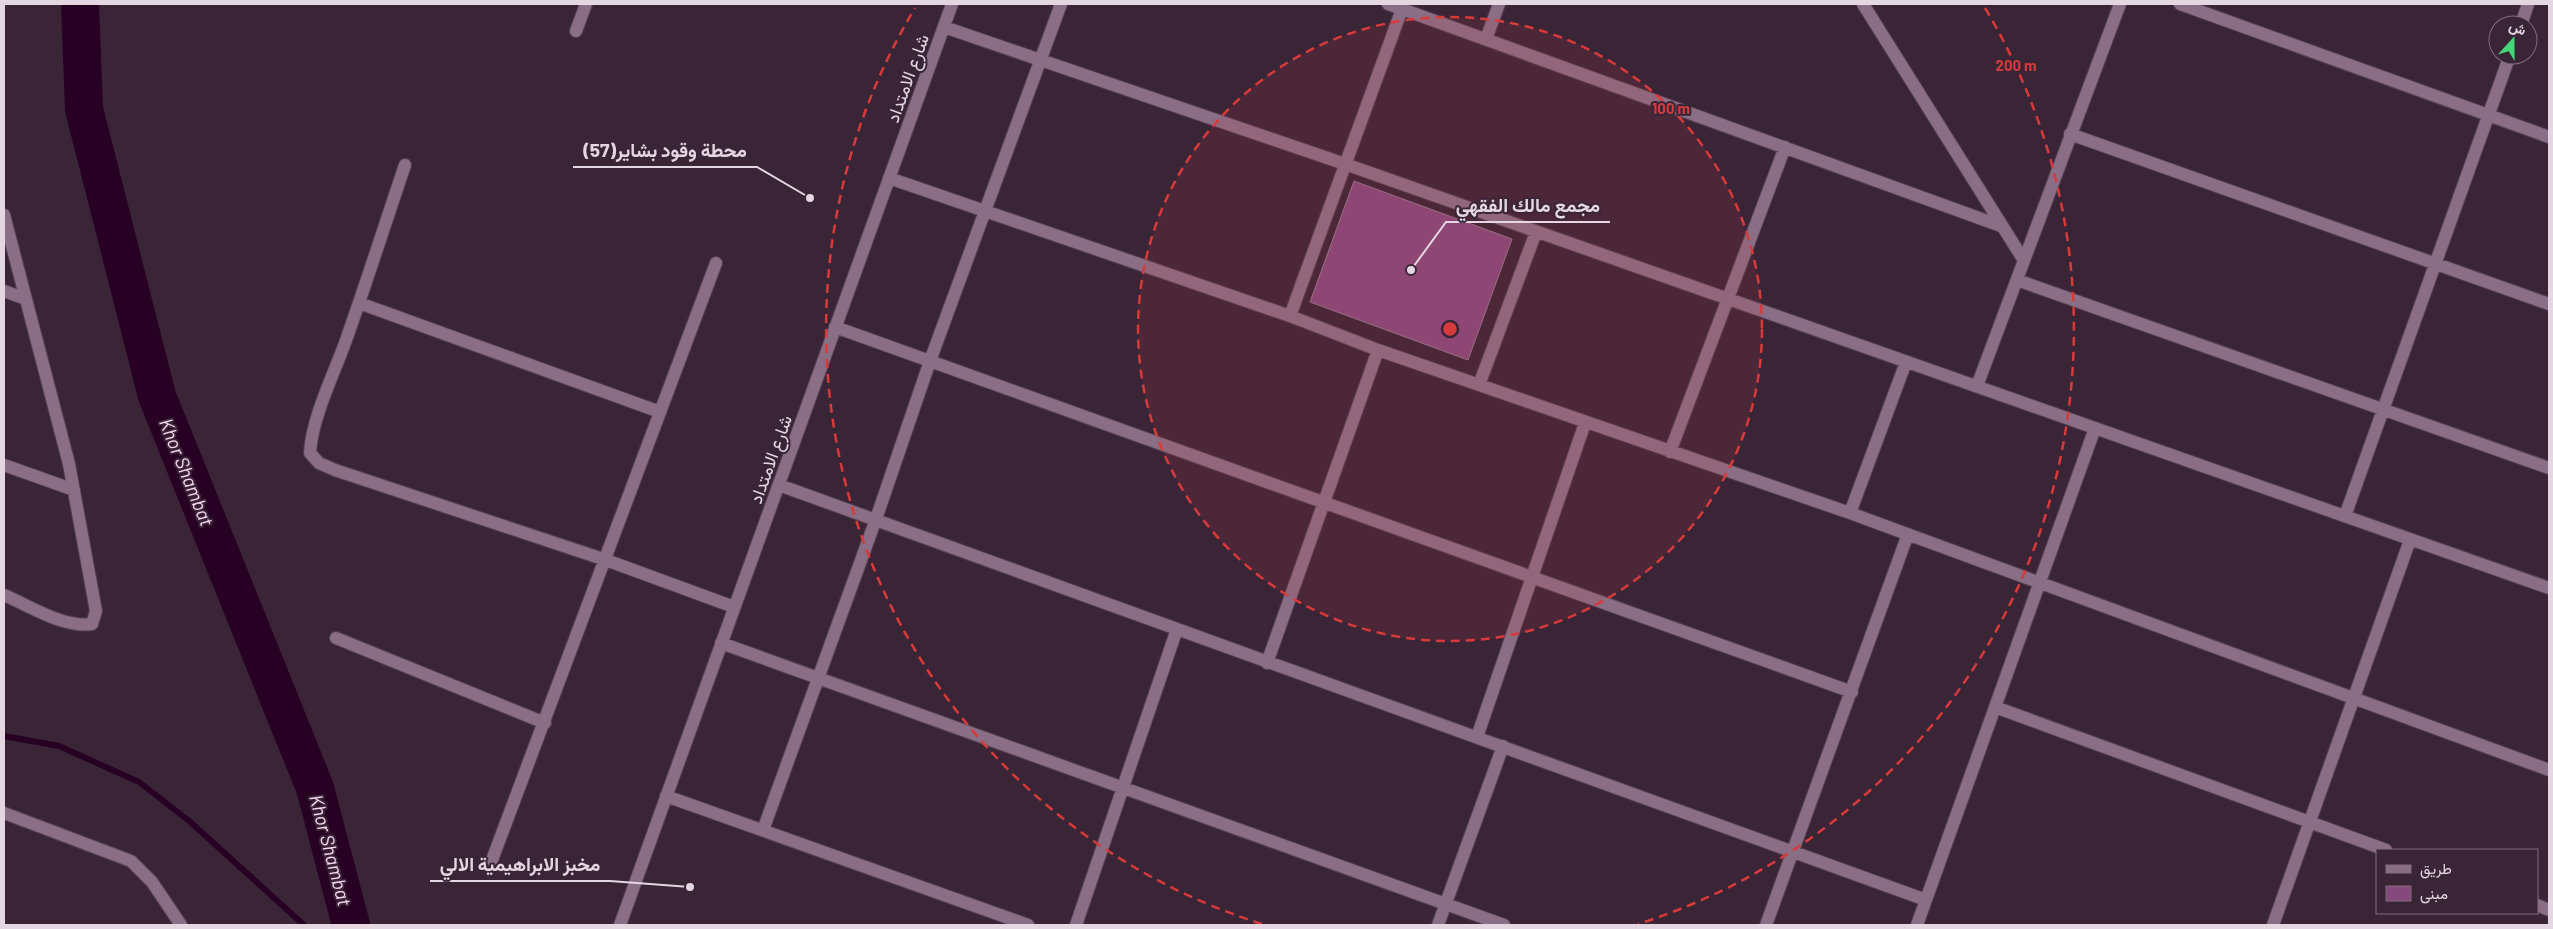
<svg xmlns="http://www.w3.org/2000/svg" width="2553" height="929" viewBox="0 0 2553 929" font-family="Barlow,Vazirmatn,sans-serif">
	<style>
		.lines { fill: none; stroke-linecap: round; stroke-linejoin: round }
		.stream { stroke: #270024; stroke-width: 6 }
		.river { stroke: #270024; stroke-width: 38 }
		.building { fill: #85497e; stroke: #8f768b }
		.minor-casing { stroke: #554152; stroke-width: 14 }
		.minor { stroke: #8a6e85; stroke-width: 12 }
		.ring { fill: none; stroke: #d83a3b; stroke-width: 2.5; stroke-dasharray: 9 6 }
		.labels { text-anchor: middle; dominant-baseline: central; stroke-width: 4; stroke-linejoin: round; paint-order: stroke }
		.street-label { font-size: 18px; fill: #e5d7e2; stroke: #3a2537 }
		.water-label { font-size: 19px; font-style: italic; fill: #fbd7f5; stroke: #3a2537 }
		.centre { fill: #d83a3b; stroke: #3a2537; stroke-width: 2.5 }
		.ring-label { font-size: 15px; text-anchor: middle; font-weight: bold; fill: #d83a3b; stroke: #3a2537; stroke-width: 4; stroke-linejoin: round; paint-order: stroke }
		.leader { fill: none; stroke: #e5d7e2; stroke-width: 2 }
		.callout-dot { fill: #e5d7e2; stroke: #3a2537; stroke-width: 2 }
		.callout-label { font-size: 19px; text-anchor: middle; font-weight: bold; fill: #e5d7e2; stroke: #3a2537; stroke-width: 4; stroke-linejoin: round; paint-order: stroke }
	</style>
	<rect width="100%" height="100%" fill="#3a2537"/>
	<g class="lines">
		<path class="stream" d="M4 736 59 746 139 782 188 820 304 925"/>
		<path class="river" d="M80 4 84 109 157 396 315 788 351 925"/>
	</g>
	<path class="building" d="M1354 181 1512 239 1468 360 1310 302Z"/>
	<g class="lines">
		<defs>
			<path id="minor" d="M1388 4 2001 226
				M1863 4 2023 259
				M2180 4 2549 137
				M2521 25 2528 4
				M944 27 1345 164 2549 588
				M576 31 586 4
				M1486 39 1499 4
				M2070 134 2549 304
				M405 165C385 224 366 284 345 343 333 376 312 418 310 453L319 463 335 470 606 560 734 607
				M889 178 1290 316 1378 350 1850 513 2549 770
				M4 215 69 464 96 611 92 624C63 628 30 606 4 595
				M2017 280 2549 468
				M4 291 26 299
				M359 303 660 412
				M1290 316 1402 9
				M835 327 1852 692
				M1479 385 1536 232
				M1977 386 2120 4
				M1670 452 1785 147
				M4 465 74 490
				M779 485 1926 900
				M1850 513 1906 362
				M2345 516 2510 55
				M336 638 545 723
				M721 643 1504 925
				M1267 663 1378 350
				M1995 707 2386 850
				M1477 737 1585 423
				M666 796 1028 925
				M4 813 131 861 152 882 181 925
				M763 830 876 519 930 361 1061 4
				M492 860 716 263
				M2537 905 2549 910
				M620 925 952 4
				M1076 925 1177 629
				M1438 925 1503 746
				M1766 925 1908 534
				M1917 925 2095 428
				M2273 925 2410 540"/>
		</defs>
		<use href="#minor" class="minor-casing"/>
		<use href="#minor" class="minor"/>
	</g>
	<circle cx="1450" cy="329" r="312" fill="#d83a3b" fill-opacity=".12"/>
	<g class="ring">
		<circle cx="1450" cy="329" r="312"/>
		<path d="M1262 924A624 624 0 0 1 915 8M1985 8A624 624 0 0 1 1638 924"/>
	</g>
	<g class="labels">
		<g class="street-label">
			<text transform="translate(907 78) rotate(-70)">شارع الامتداد</text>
			<text transform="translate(770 459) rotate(-70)">شارع الامتداد</text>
		</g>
		<g class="water-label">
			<text transform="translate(187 472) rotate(68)">Khor Shambat</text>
			<text transform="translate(331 850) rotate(75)">Khor Shambat</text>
		</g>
	</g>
	<circle cx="1450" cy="329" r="8" class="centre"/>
	<g class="ring-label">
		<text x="2016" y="71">200 m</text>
		<text x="1671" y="114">100 m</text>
	</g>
	<path class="leader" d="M810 198L757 167H573M1411 270L1446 222H1610M690 887L610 881H430"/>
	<g class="callout-dot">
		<circle cx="810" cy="198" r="5"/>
		<circle cx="1411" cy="270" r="5"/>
		<circle cx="690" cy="887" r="5"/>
	</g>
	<g class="callout-label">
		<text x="665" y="157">محطة وقود بشاير(57)</text>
		<text x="1528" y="212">مجمع مالك الفقهي</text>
		<text x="520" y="871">مخبز الابراهيمية الالي</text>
	</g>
	<rect width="2553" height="929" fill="none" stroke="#e5d7e2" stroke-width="10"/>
	<rect x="2376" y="849" width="162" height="65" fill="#3a2537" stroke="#7e6c7b"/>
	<rect x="2386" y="865" width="25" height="8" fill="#8a6e85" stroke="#7e6c7b"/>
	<text x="2420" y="874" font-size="15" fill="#e5d7e2">طريق</text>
	<rect x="2386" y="886" width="25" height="15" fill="#85497e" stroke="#7e6c7b"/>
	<text x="2420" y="899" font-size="15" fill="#e5d7e2">مبنى</text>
	<g transform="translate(2513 40) rotate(21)"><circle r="24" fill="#3a2537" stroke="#7e6c7b"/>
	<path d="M0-4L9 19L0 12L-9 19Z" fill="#44d77a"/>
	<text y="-8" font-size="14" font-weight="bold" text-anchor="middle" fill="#e5d7e2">ش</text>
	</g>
</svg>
